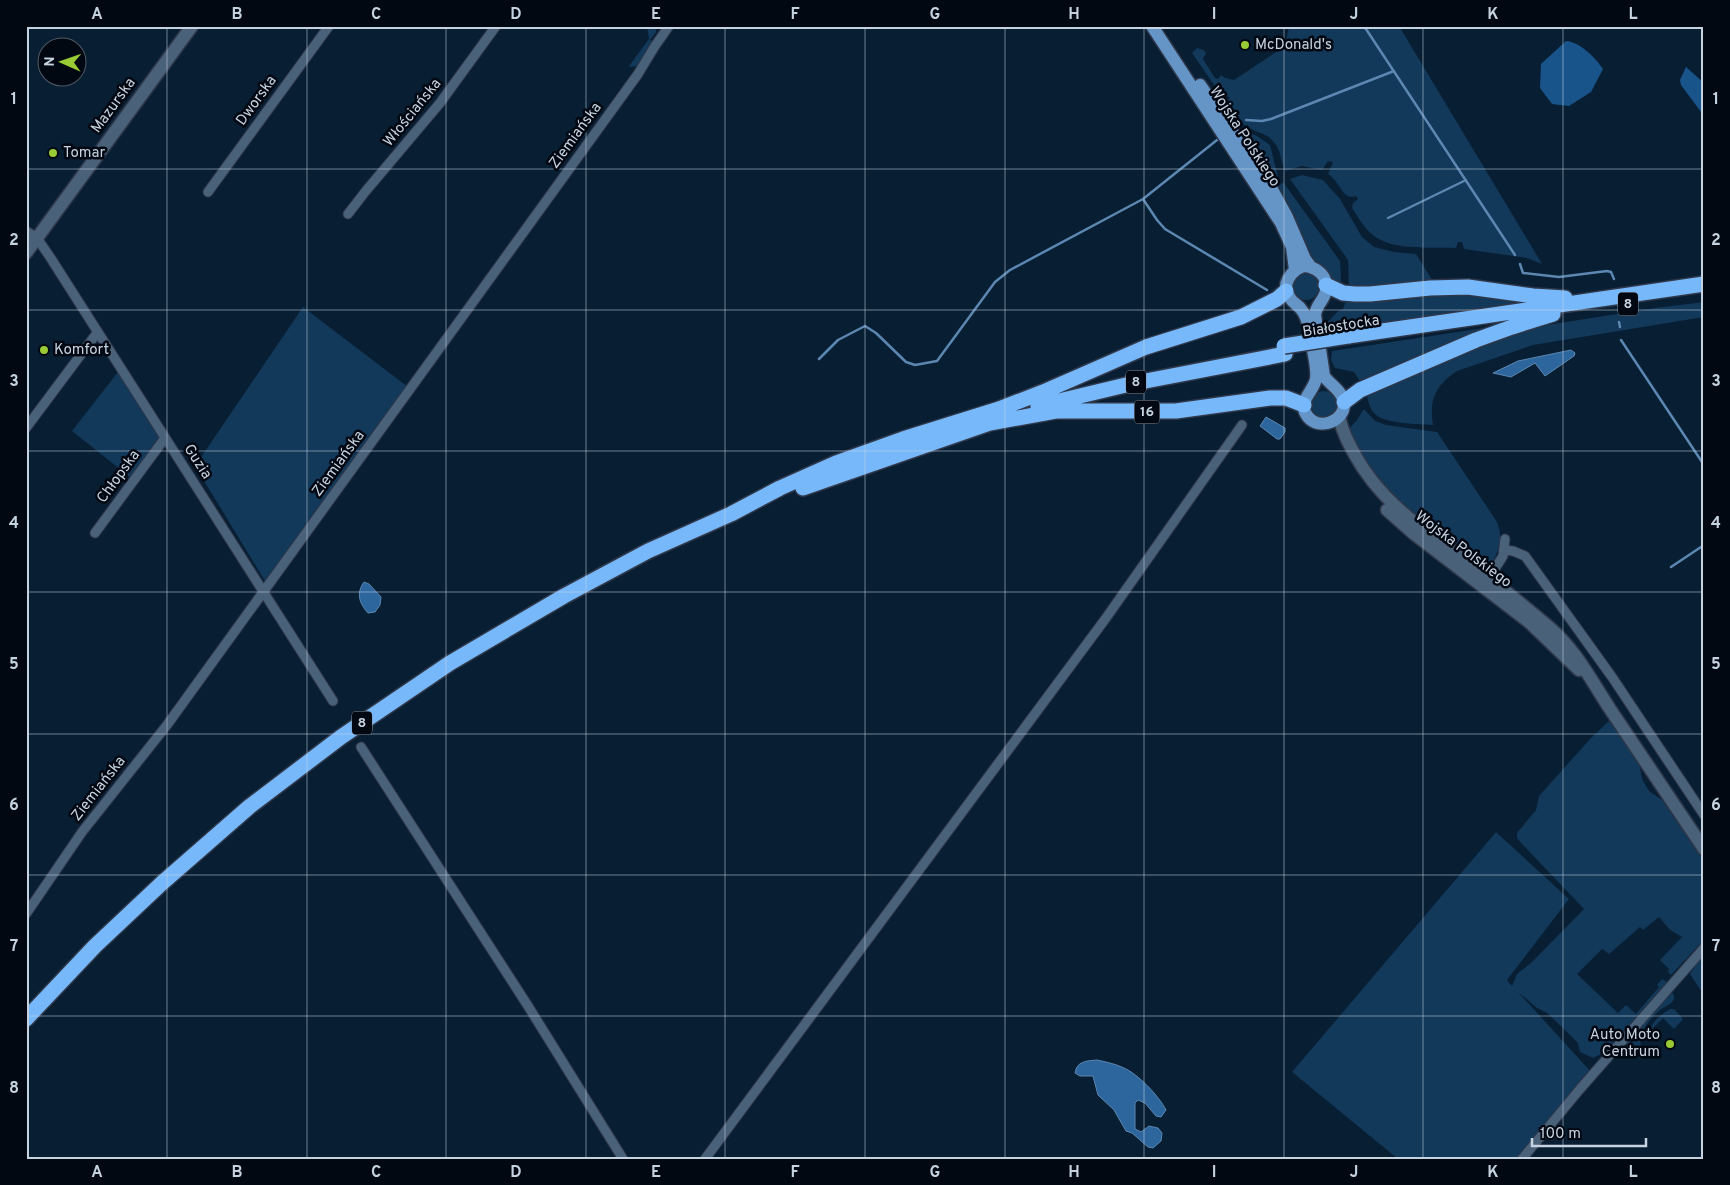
<svg xmlns="http://www.w3.org/2000/svg" width="1730" height="1185" viewBox="0 0 1730 1185" font-family="Overpass,sans-serif">
	<style>
		.green { fill: #12385a }
		.forest { fill: #185489 }
		.water { fill: #2d669d; stroke: #5b87b1 }
		.lines { fill: none; stroke-linecap: round; stroke-linejoin: round }
		.stream { stroke: #5b87b1; stroke-width: 2.5 }
		.street-casing { stroke: #2f384a; stroke-width: 11 }
		.secondary-casing { stroke: #2f384a; stroke-width: 15 }
		.primary-casing { stroke: #2f384a; stroke-width: 15 }
		.highway-casing { stroke: #2f384a; stroke-width: 18 }
		.street { stroke: #4a617a; stroke-width: 9 }
		.secondary { stroke: #4a617a; stroke-width: 12 }
		.primary { stroke: #6595c7; stroke-width: 12 }
		.highway { stroke: #77b8fa; stroke-width: 15 }
		.highway-bridge-casing { stroke: #2f384a; stroke-width: 18; stroke-linecap: butt }
		.highway-bridge { stroke: #77b8fa; stroke-width: 15 }
		.grid { fill: none; stroke: #c5d3e1; stroke-width: 1; stroke-opacity: 0.55 }
		.poi-dot { fill: #99cb35; stroke: #020811; stroke-width: 2 }
		.labels { text-anchor: middle; dominant-baseline: central; stroke-width: 5; stroke-linejoin: round; paint-order: stroke }
		.shield { fill: #020811; stroke: #8a96a3; stroke-width: 1 }
		.shield-label { font-size: 14px; font-weight: bold; fill: #c5d3e1 }
		.poi-label { font-size: 15px; fill: #c5d3e1; stroke: #020811; text-anchor: start }
		.street-label { font-size: 15px; fill: #c5d3e1; stroke: #020811 }
		.neatline { fill: none; stroke: #c5d3e1; stroke-width: 2 }
		.grid-label { font-size: 16px; text-anchor: middle; font-weight: bold; fill: #c5d3e1 }
	</style>
	<rect width="100%" height="100%" fill="#081e33"/>
	<path class="green" d="M647 26H656V32L650 40 652 41 658 34 659 26 658 35 637 66 630 67 629 66 649 39Z
		M1289 26H1399L1542 264 1527 258 1464 249 1462 242H1458L1456 248C1432 247 1392 251 1373 235 1364 228 1358 217 1352 208L1353 203 1358 199 1356 196C1342 201 1341 182 1328 174L1333 162 1328 161 1322 170 1302 166 1285 171C1281 162 1281 152 1276 145 1267 132 1258 134 1246 126 1238 121 1231 110 1226 102L1230 98 1227 96 1223 98 1192 53 1197 48 1204 50 1206 53 1203 59 1215 78 1218 79 1221 75 1225 78 1234 80 1279 50 1286 42Z
		M1221 104 1240 129 1257 136 1270 145 1278 177H1268Z
		M1302 175 1323 180 1340 199 1362 237 1374 247 1394 252 1416 254 1434 283 1349 289 1348 260 1290 179Z
		M1283 182 1340 261 1341 277 1340 288 1309 259 1277 193 1279 186Z
		M1293 287a13 13 0 1 1 26 0a13 13 0 1 1-26 0Z
		M1421 294H1481L1551 304 1328 333 1327 323 1337 312 1343 309 1347 298Z
		M1704 302V317L1533 345 1457 371C1435 386 1429 400 1433 425 1419 424 1384 424 1375 414 1369 408 1368 400 1366 392L1456 354 1528 328 1655 308Z
		M303 307 408 387 265 581 195 466Z
		M1504 325 1362 384 1354 372 1335 368 1331 360 1332 351Z
		M118 372 160 439 131 478 72 431Z
		M1311 404a13 13 0 1 1 26 0a13 13 0 1 1-26 0Z
		M1363 410H1365L1375 421 1386 425 1437 432 1497 522C1503 538 1500 547 1493 562L1484 566 1474 563 1378 486 1348 430 1357 420Z
		M1609 721 1634 756 1640 767 1642 779 1649 791 1662 800 1704 861V941L1698 946 1671 975 1668 972 1669 969 1660 960 1682 937 1670 930 1659 917 1643 930 1640 927 1609 954 1602 949 1577 974 1618 1013 1626 1005 1636 1014 1659 987 1657 985 1662 979 1667 982 1605 1052 1593 1058 1580 1052 1578 1043 1563 1028 1547 1013 1537 1008 1518 992 1593 1074 1520 1159H1398L1292 1072 1496 832 1569 899 1507 980 1512 986 1517 974 1532 962 1584 909 1522 844 1517 838V833L1536 810 1539 796 1591 738Z
		M1704 952V995L1690 974Z
		M1673 993C1674 997 1675 997 1673 1001 1670 1005 1664 1007 1660 1010 1648 1020 1634 1039 1644 1055L1640 1059 1626 1043 1668 994Z
		M1670 1009H1674L1683 1019 1674 1029 1663 1018 1651 1030 1656 1036 1653 1039 1648 1037C1649 1024 1660 1015 1670 1009Z"/>
	<path class="forest" d="M1566 41C1580 42 1595 57 1603 69L1591 92 1569 106 1552 104 1540 88 1541 64Z
		M1686 67 1704 83V116L1681 85 1680 80Z"/>
	<path class="water" d="M1571 350 1575 353 1574 356 1545 376 1535 363 1511 377 1493 373 1518 361Z
		M1266 417 1285 428V432L1280 439H1277L1260 426Z
		M364 582 369 584 381 597 380 605 375 612 368 613C359 603 356 593 364 582Z
		M1097 1060C1106 1062 1116 1064 1124 1068 1138 1074 1159 1096 1166 1110L1161 1117 1156 1116 1145 1103 1138 1100 1135 1103V1129L1141 1132 1149 1126 1158 1128 1162 1133 1161 1141 1153 1148 1148 1147 1132 1133 1126 1131 1114 1110 1098 1095 1093 1076H1080L1075 1073C1077 1061 1086 1061 1097 1060Z"/>
	<g class="lines">
		<path class="stream" d="M1364 26 1515 255
			M1246 120 1262 121 1271 119 1394 71
			M1143 199 1157 220 1165 229 1267 290
			M1388 218 1466 180
			M1520 264 1523 273 1559 277 1607 271 1611 272 1614 279
			M1619 322 1620 327
			M1621 340 1704 465
			M819 359 838 340 865 326 876 333 906 362 915 365 937 361 995 282 1010 270 1143 199 1217 140
			M1671 567 1704 545"/>
		<defs>
			<path id="street" d="M208 192 329 26
				M348 214 365 192 440 103 496 26
				M26 231 37 238 50 257 333 701
				M26 428 97 333
				M95 533 165 438
				M1505 550 1513 551 1525 556 1612 677 1704 815
				M1489 578 1503 556 1505 539
				M361 747 528 1006 623 1159
				M26 914 82 832 167 725 638 74 655 46 669 26
				M705 1159 1106 618 1242 425
				M1522 1159 1580 1089 1704 948"/>
			<path id="secondary" d="M26 253 192 26
				M1339 416C1342 431 1348 442 1355 455 1383 506 1429 533 1474 567 1500 586 1524 606 1549 627 1576 650 1591 680 1610 709 1642 756 1673 803 1704 849
				M1387 510 1413 533 1529 622 1579 670"/>
			<path id="primary" d="M1152 26 1281 223 1292 247 1295 270
				M1200 85 1270 186 1287 217 1305 259 1310 266
				M1304 266C1317 267 1328 276 1326 290 1325 300 1316 304 1315 315L1324 376C1330 385 1342 390 1344 403 1345 421 1320 431 1308 417 1296 402 1313 393 1316 379 1318 368 1311 342 1309 330 1308 322 1306 315 1301 309 1298 305 1293 303 1290 298 1280 285 1291 270 1304 266Z"/>
			<path id="highway" d="M1326 285 1343 293 1355 294H1370L1430 288 1468 287 1533 296 1565 298
				M1348 336 1704 284
				M1344 402 1360 390 1476 340 1512 327 1553 314
				M1038 406 1130 384 1285 354
				M803 488 990 423 1056 411H1176L1270 398H1286L1304 405
				M26 1019 95 946 162 883 249 807 341 737 450 663 564 596 648 551 731 514 780 488 836 463 903 439 999 409 1043 392 1146 347 1241 317 1277 299 1286 291"/>
		</defs>
		<use href="#street" class="street-casing"/>
		<use href="#secondary" class="secondary-casing"/>
		<use href="#primary" class="primary-casing"/>
		<use href="#highway" class="highway-casing"/>
		<use href="#street" class="street"/>
		<use href="#secondary" class="secondary"/>
		<use href="#primary" class="primary"/>
		<use href="#highway" class="highway"/>
		<defs>
			<path id="highway-bridge" d="M1284 346 1348 336"/>
		</defs>
		<use href="#highway-bridge" class="highway-bridge-casing"/>
		<use href="#highway-bridge" class="highway-bridge"/>
	</g>
	<path class="grid" d="M167 26V1159M307 26V1159M446 26V1159M586 26V1159M725 26V1159M865 26V1159M1005 26V1159M1144 26V1159M1284 26V1159M1423 26V1159M1563 26V1159M26 169H1704M26 310H1704M26 451H1704M26 592H1704M26 734H1704M26 875H1704M26 1016H1704"/>
	<g class="poi-dot">
		<circle cx="1245" cy="45" r="5"/>
		<circle cx="53" cy="153" r="5"/>
		<circle cx="44" cy="350" r="5"/>
		<circle cx="1670" cy="1044" r="5"/>
	</g>
	<g class="labels">
		<g class="shield">
			<rect x="1618" y="292.5" width="20" height="23" rx="4"/>
			<rect x="1126" y="370.5" width="20" height="23" rx="4"/>
			<rect x="1134.5" y="400.5" width="25" height="23" rx="4"/>
			<rect x="352" y="711.5" width="20" height="23" rx="4"/>
		</g>
		<g class="shield-label">
			<text x="1628" y="304">8</text>
			<text x="1136" y="382">8</text>
			<text x="1147" y="412">16</text>
			<text x="362" y="723">8</text>
		</g>
		<g class="poi-label">
			<text x="1255" y="45">McDonald's</text>
			<text x="63" y="153">Tomar</text>
			<text x="54" y="350">Komfort</text>
			<text x="1660" y="1035" text-anchor="end">Auto Moto<tspan x="1660" dy="17">Centrum</tspan></text>
		</g>
		<g class="street-label">
			<text transform="translate(257 101) rotate(-54)">Dworska</text>
			<text transform="translate(114 106) rotate(-54)">Mazurska</text>
			<text transform="translate(413 113) rotate(-51)">Włościańska</text>
			<text transform="translate(576 136) rotate(-54)">Ziemiańska</text>
			<text transform="translate(1244 137) rotate(57)">Wojska Polskiego</text>
			<text transform="translate(1341 327) rotate(-9)">Białostocka</text>
			<text transform="translate(197 462) rotate(57)">Guzia</text>
			<text transform="translate(339 464) rotate(-54)">Ziemiańska</text>
			<text transform="translate(119 477) rotate(-54)">Chłopska</text>
			<text transform="translate(1463 550) rotate(37)">Wojska Polskiego</text>
			<text transform="translate(99 789) rotate(-52)">Ziemiańska</text>
		</g>
	</g>
	<rect width="1730" height="1185" fill="none" stroke="#020811" stroke-width="55"/>
	<g transform="translate(62 62) rotate(272)"><circle r="24" fill="#020811" stroke="#505964"/>
	<path d="M0-4L9 19L0 12L-9 19Z" fill="#99cb35"/>
	<text y="-8" font-size="14" font-weight="bold" text-anchor="middle" fill="#c5d3e1">N</text>
	</g>
	<path d="M1532 1138v8h114v-8" fill="none" stroke="#c5d3e1" stroke-width="2.5"/>
	<text x="1540" y="1138" font-size="15" fill="#c5d3e1" stroke="#020811" stroke-width="4" paint-order="stroke">100 m</text>
	<rect x="28" y="28" width="1674" height="1130" class="neatline"/>
	<g class="grid-label">
		<text x="97" y="19">A</text>
		<text x="237" y="19">B</text>
		<text x="376" y="19">C</text>
		<text x="516" y="19">D</text>
		<text x="656" y="19">E</text>
		<text x="795" y="19">F</text>
		<text x="935" y="19">G</text>
		<text x="1074" y="19">H</text>
		<text x="1214" y="19">I</text>
		<text x="1354" y="19">J</text>
		<text x="1493" y="19">K</text>
		<text x="1633" y="19">L</text>
		<text x="14" y="104">1</text>
		<text x="1716" y="104">1</text>
		<text x="14" y="245">2</text>
		<text x="1716" y="245">2</text>
		<text x="14" y="386">3</text>
		<text x="1716" y="386">3</text>
		<text x="14" y="528">4</text>
		<text x="1716" y="528">4</text>
		<text x="14" y="669">5</text>
		<text x="1716" y="669">5</text>
		<text x="14" y="810">6</text>
		<text x="1716" y="810">6</text>
		<text x="14" y="951">7</text>
		<text x="1716" y="951">7</text>
		<text x="14" y="1093">8</text>
		<text x="1716" y="1093">8</text>
		<text x="97" y="1177">A</text>
		<text x="237" y="1177">B</text>
		<text x="376" y="1177">C</text>
		<text x="516" y="1177">D</text>
		<text x="656" y="1177">E</text>
		<text x="795" y="1177">F</text>
		<text x="935" y="1177">G</text>
		<text x="1074" y="1177">H</text>
		<text x="1214" y="1177">I</text>
		<text x="1354" y="1177">J</text>
		<text x="1493" y="1177">K</text>
		<text x="1633" y="1177">L</text>
	</g>
</svg>
